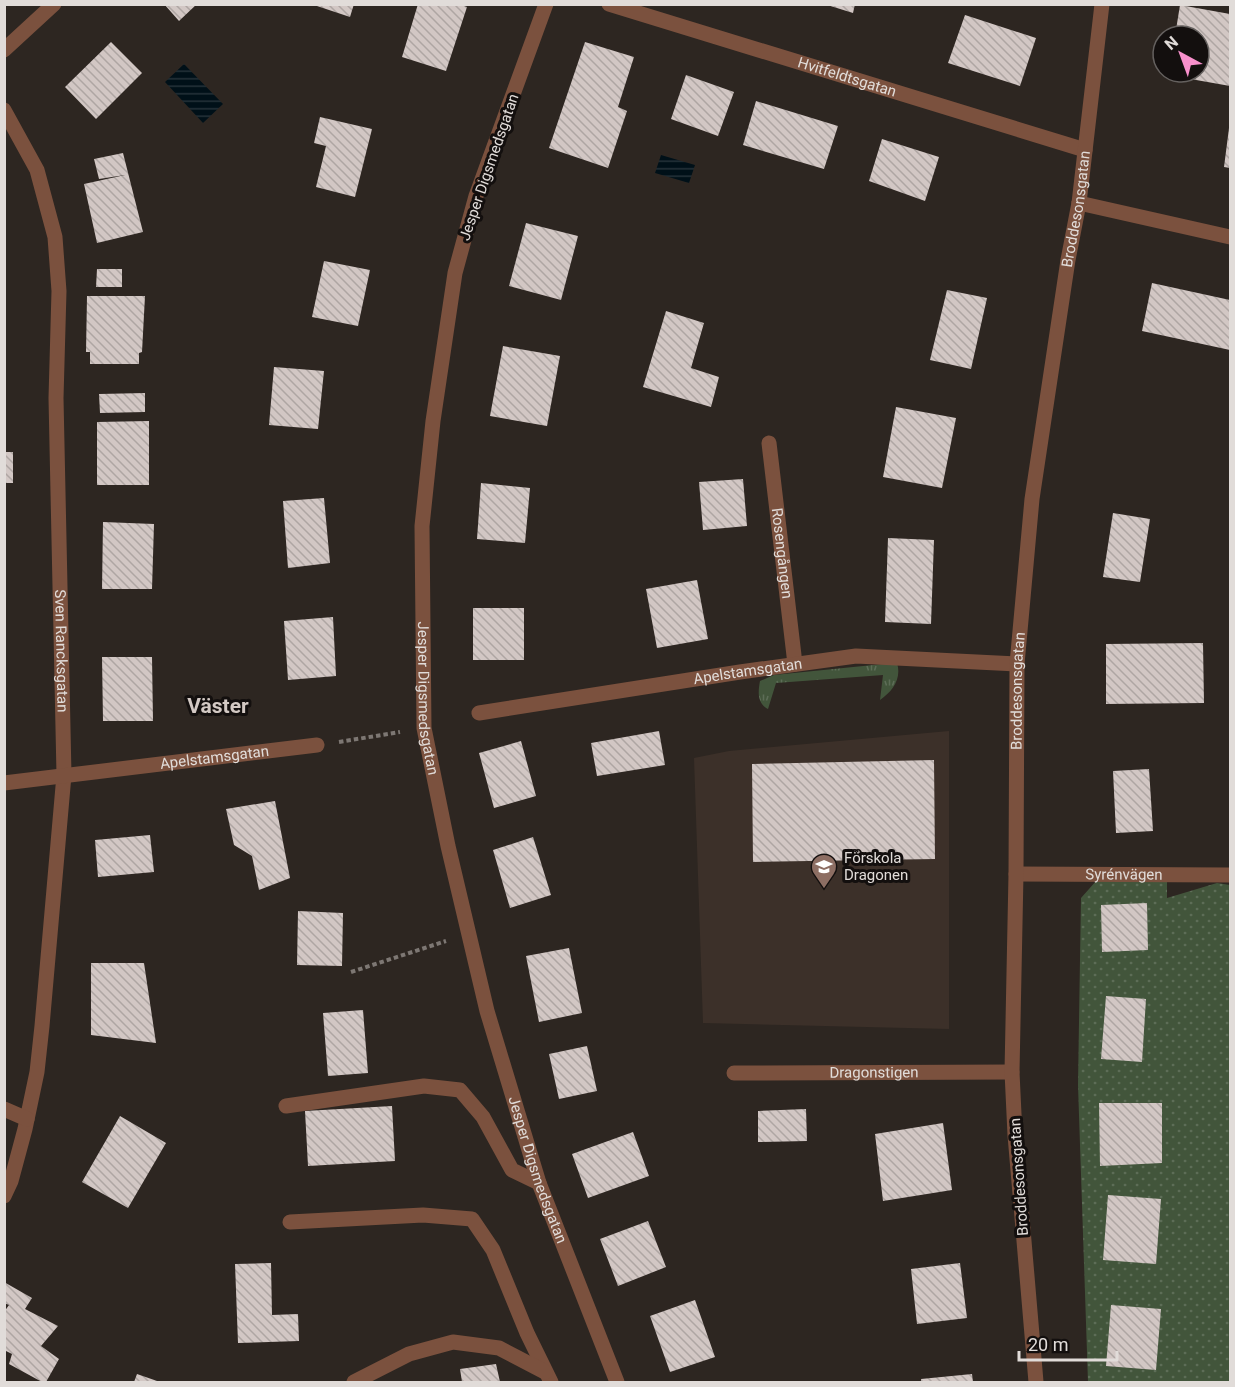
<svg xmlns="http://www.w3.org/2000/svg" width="1235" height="1387" viewBox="0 0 1235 1387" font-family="Roboto,sans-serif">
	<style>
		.built { fill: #3c3029 }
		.grass { fill: url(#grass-tufts) }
		.garden { fill: url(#garden-dots) }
		.water { fill: url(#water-rules) }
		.building { fill: url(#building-back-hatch) }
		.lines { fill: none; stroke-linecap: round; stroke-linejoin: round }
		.path { stroke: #7d7773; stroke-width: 4; stroke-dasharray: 4.5 3; stroke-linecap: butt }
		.minor { stroke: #7b513e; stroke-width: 15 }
		.labels { text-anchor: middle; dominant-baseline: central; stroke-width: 6; stroke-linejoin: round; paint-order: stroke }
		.street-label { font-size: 15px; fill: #e1dcd9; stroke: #130f0e }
		.poi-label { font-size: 15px; fill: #e1dcd9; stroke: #130f0e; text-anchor: start }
		.district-label { font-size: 21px; font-weight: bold; fill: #d3c9c4; stroke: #130f0e }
	</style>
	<defs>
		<pattern id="grass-tufts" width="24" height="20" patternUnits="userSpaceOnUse" patternTransform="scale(1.5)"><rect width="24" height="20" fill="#42553b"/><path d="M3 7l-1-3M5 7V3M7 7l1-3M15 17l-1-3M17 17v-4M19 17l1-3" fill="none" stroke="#5d6d57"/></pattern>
		<pattern id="garden-dots" width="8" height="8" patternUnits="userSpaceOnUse" patternTransform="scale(1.5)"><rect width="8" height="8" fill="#42553b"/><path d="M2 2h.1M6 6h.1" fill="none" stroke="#5d6d57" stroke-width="1.8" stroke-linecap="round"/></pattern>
		<pattern id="water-rules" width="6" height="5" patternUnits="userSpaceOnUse" patternTransform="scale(1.5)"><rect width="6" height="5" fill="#001018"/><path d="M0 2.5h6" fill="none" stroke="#253239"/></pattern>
		<pattern id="building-back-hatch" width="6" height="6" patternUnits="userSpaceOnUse" patternTransform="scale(1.5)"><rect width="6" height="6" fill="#d2c7c4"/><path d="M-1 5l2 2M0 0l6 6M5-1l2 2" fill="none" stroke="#aea6a3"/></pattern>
	</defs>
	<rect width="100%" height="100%" fill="#2d2621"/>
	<path class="built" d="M949 731V1029L703 1023 694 758 729 751Z"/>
	<path class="grass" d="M893 663H897C902 679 892 692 880 700L883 675 776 683 768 709C757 703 758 692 760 681L774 675Z"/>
	<path class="garden" d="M1097 880 1167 882V898L1217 883 1230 885V1382H1088L1078 1085 1081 898Z"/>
	<path class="water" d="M184 64 223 104 203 123 165 82Z
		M661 155 695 165 689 183 655 173Z"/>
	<path class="building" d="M164 4H197L179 21Z
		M311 4H354L350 17Z
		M418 4H459L467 7 446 71 402 57Z
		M824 4H855L853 13Z
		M1180 5 1230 14V86L1168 75V72H1199V36H1175Z
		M965 15 1036 38 1020 86 948 63Z
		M111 42 142 73 96 119 65 87Z
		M585 42 634 57 618 107 627 111 608 168 549 148Z
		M686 75 734 92 718 136 671 119Z
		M756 101 838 126 824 169 743 145Z
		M320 117 372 129 355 197 316 187 326 146 314 143Z
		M1229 128 1230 129V168L1224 167Z
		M882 139 939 157 925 201 869 181Z
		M123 153 143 232 97 243 84 184 125 175 99 179 94 159Z
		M526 223 578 236 561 300 509 286Z
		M324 261 370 270 358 326 312 317Z
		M97 269H122V287H96Z
		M1152 283 1230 300V350L1142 331Z
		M947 290 987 298 971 369 930 360Z
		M87 296H145L142 352 139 353V364H90V352H86Z
		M666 311 704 323 691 368 719 377 711 407 643 387Z
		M503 346 560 356 547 426 490 416Z
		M274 367 324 371 318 429 269 425Z
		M145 393V412L100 413 99 394Z
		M896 407 956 418 942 488 883 477Z
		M149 421V485H97V422Z
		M4 452H13V483H4Z
		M743 479 747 526 703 530 699 482Z
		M481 483 530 488 525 543 477 539Z
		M324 498 330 563 288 568 283 501Z
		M1113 513 1150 519 1140 582 1103 577Z
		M103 522 154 524 152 589H102Z
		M888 538 934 540 931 624 885 622Z
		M697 580 708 639 657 648 646 589Z
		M473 608H524V660H473Z
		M333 617 336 676 288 680 284 621Z
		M1203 643 1204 703 1106 704V644Z
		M102 657H152L153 721H103Z
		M659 731 665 765 597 776 591 743Z
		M521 741 536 796 494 808 479 753Z
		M934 760 935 859 753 862 752 764Z
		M1149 769 1153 831 1116 833 1113 771Z
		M275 801 290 878 259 890 252 856 234 845 226 809Z
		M150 835 154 872 98 877 95 840Z
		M533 837 551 895 510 908 493 850Z
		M1147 903 1148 950 1102 952 1101 905Z
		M298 911 343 913 342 966 297 965Z
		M569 948 582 1013 539 1022 526 956Z
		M91 963H144L156 1043 91 1035Z
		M1106 996 1146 999 1142 1062 1101 1059Z
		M363 1010 368 1073 328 1076 323 1013Z
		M587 1046 597 1091 559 1099 549 1054Z
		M1099 1103H1162V1163L1100 1166Z
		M392 1106 395 1161 308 1166 305 1111Z
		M806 1109 807 1141 758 1142V1111Z
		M120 1116 166 1143 128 1208 82 1182Z
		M943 1123 952 1190 883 1201 875 1134Z
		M633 1132 649 1176 588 1198 572 1154Z
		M1108 1195 1161 1199 1156 1264 1103 1260Z
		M648 1221 666 1267 618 1286 600 1239Z
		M271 1263 272 1315 298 1314 299 1341 238 1343 235 1264Z
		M960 1263 967 1318 917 1324 911 1269Z
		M4 1282 32 1298 25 1309 58 1326 41 1346 59 1359 46 1382H42L9 1364 12 1354 4 1350V1312L9 1305 4 1303Z
		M695 1300 715 1357 670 1372 650 1316Z
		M1111 1305 1161 1309 1156 1370 1106 1366Z
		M496 1364 500 1382H462L460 1369Z
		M137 1374 160 1382H134Z
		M972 1374 973 1382H921V1379Z"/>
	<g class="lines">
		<path class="path" d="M339 742 400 732
			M351 972 446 941"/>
		<g class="minor">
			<path id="s1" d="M546 4 476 196 455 273 433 421 422 526 424 728 448 846 487 1011 539 1183 617 1382"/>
			<path id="s2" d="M609 4 1085 150"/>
			<path d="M4 50 54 4"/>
			<path id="s3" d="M4 110 37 170 55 237 59 291 56 398 64 775 42 1026 37 1072 25 1129 11 1181 4 1196"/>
			<path d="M1079 203 1230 237"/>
			<path id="s4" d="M769 443 795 664"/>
			<path id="s5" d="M479 713 740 672 856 656 1017 664"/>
			<path id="s6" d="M4 783 317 745"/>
			<path id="s7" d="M1016 874 1230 875"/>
			<path id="s8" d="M734 1073 1012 1072"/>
			<path d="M286 1106 424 1086 460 1090 483 1117 512 1170 539 1183"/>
			<path d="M4 1109 27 1119"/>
			<path d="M290 1222 423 1215 472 1219 493 1250 527 1333 551 1382"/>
			<path d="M354 1382 409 1354 453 1342 499 1348 545 1372"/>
			<path id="s9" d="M1036 1382 1015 1135 1012 1072 1016 874 1017 664 1032 499 1068 260 1079 203 1102 4"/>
		</g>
	</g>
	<defs>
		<symbol id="school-pin" viewBox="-11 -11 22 30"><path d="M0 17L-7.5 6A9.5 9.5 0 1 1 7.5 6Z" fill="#8d6e63" stroke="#130f0e"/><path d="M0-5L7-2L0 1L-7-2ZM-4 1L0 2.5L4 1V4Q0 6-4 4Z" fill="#fff"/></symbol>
	</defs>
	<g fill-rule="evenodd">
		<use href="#school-pin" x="809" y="852" width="30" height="40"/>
	</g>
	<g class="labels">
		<g class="street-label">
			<text stroke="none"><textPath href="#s2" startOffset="249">Hvitfeldtsgatan</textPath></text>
			<text transform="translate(489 167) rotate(-71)">Jesper Digsmedsgatan</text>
			<text stroke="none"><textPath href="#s9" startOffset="1178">Broddesonsgatan</textPath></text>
			<text stroke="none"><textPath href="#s4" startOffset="111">Rosengången</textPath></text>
			<text stroke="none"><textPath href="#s3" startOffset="552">Sven Rancksgatan</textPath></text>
			<text stroke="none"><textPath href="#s5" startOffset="272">Apelstamsgatan</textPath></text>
			<text stroke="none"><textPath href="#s9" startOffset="692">Broddesonsgatan</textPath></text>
			<text stroke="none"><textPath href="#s1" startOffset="712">Jesper Digsmedsgatan</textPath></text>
			<text stroke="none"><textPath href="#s6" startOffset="212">Apelstamsgatan</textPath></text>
			<text stroke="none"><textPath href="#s7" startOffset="108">Syrénvägen</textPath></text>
			<text stroke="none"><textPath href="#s8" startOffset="140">Dragonstigen</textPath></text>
			<text stroke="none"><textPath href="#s1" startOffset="1198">Jesper Digsmedsgatan</textPath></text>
			<text transform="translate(1019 1177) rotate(-94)">Broddesonsgatan</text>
		</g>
		<g class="poi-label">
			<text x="844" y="858">Förskola<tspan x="844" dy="17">Dragonen</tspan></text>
		</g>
		<g class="district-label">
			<text x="218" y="706">Väster</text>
		</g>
	</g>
	<rect width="1235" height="1387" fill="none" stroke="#e1dcd9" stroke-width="12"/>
	<g transform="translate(1181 54) rotate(319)"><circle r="28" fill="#130f0e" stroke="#65615f" stroke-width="1.5"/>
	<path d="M0-4.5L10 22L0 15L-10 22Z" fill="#f890cc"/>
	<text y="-9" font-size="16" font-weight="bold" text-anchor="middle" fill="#e1dcd9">N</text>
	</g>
	<path d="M1019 1351v9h98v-9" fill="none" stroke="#e1dcd9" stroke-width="3"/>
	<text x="1028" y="1351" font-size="18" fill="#e1dcd9" stroke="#130f0e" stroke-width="4.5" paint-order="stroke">20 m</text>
</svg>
